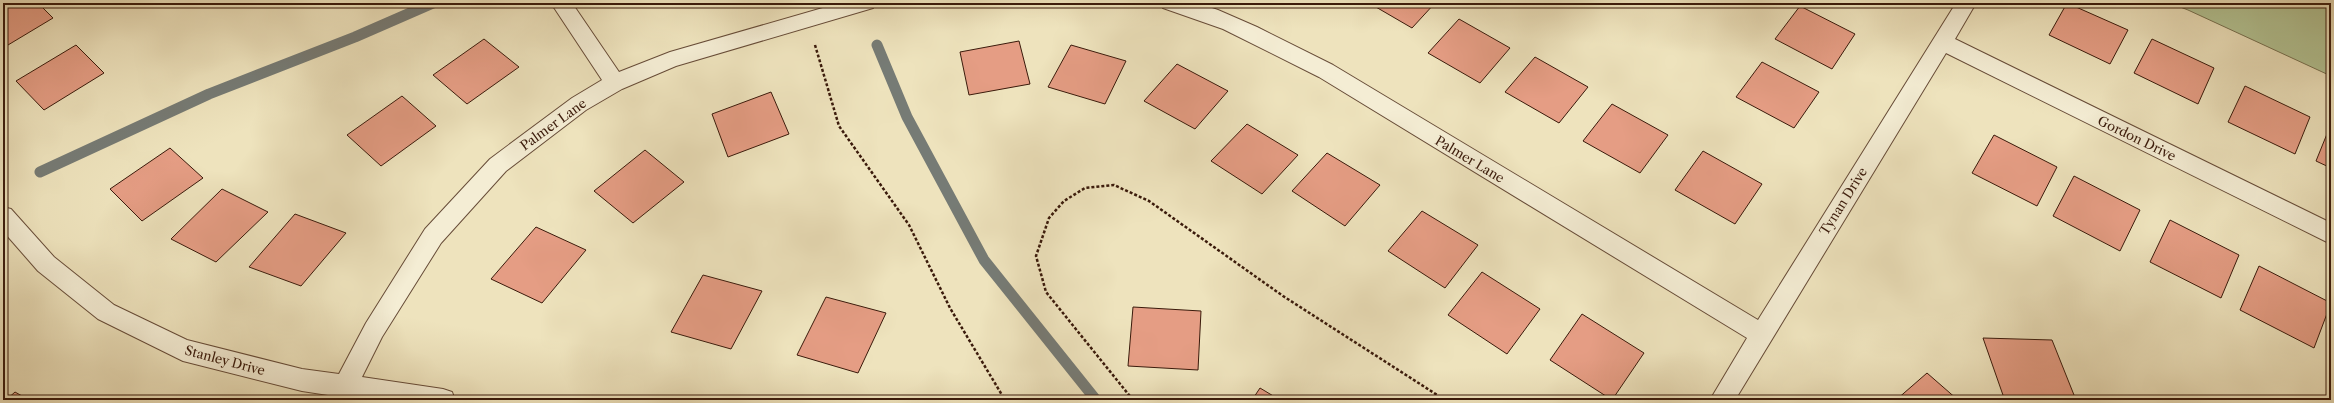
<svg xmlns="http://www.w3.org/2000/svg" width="2334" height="403" viewBox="0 0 2334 403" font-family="'Libre Caslon Text',serif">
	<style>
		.green { fill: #b4c595; stroke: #777050 }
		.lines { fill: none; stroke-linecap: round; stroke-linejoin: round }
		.stream { stroke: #767b75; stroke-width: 11 }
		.building { fill: #e59d84; stroke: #3a1a0b }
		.minor-casing { stroke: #674c38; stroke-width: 2 }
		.path { stroke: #3a1a0b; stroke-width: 2.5; stroke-dasharray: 3 2; stroke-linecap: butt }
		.minor { fill: #f4edd4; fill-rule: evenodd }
		.labels { text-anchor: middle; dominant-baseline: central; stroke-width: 3.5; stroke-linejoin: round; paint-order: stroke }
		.street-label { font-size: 13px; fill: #3a1a0b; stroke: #f4edd4 }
	</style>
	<rect width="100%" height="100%" fill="#eee3bd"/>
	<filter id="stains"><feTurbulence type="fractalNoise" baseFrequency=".005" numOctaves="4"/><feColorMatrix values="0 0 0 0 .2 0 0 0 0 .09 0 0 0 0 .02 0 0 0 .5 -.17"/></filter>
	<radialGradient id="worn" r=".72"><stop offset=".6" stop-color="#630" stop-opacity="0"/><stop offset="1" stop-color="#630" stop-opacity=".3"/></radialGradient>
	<path class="green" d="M2170 3H2331V76L2188 10Z"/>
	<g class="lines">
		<path class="stream" d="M877 45 907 117 984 260 1096 400
			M40 172 209 94 355 37 433 3"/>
	</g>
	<path class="building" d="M7 3H38L53 18 3 48V5Z
		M1369 3H1435L1412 28Z
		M2067 3 2128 30 2110 64 2049 35Z
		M1800 6 1855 34 1832 69 1775 39Z
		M1459 19 1510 48 1480 83 1428 53Z
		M484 39 519 67 467 104 433 75Z
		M2152 39 2214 68 2198 104 2134 73Z
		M1019 41 1030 84 969 95 960 52Z
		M76 45 104 73 44 110 16 81Z
		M1071 45 1126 61 1105 104 1048 87Z
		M1535 57 1588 87 1559 123 1505 92Z
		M1762 62 1819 92 1794 128 1736 97Z
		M1177 64 1228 91 1195 129 1144 101Z
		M2245 86 2310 117 2295 154 2228 122Z
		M771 92 789 134 728 157 712 114Z
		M402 96 436 126 381 166 347 135Z
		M1612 104 1668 135 1640 173 1583 141Z
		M1247 124 1298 155 1262 194 1211 161Z
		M2331 124V168L2316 161Z
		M1994 135 2057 167 2037 206 1972 173Z
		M170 148 203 178 142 221 110 189Z
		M645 150 684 182 633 223 594 191Z
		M1703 151 1762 184 1735 224 1675 190Z
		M1327 153 1380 185 1345 226 1292 191Z
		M2074 176 2140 210 2120 251 2053 216Z
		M222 189 268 212 216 262 171 239Z
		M1422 211 1478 245 1445 288 1388 251Z
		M295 214 346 233 301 286 249 267Z
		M2170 220 2239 255 2221 298 2150 262Z
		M536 227 586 250 542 303 491 279Z
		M2259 266 2331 303 2314 348 2240 310Z
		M1482 272 1540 309 1507 354 1448 315Z
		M703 275 762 291 731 349 671 332Z
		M826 297 886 313 858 373 797 355Z
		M1133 307 1201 311 1198 370 1128 366Z
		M1582 314 1644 353 1612 400 1550 360Z
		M1983 338 2052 340 2076 400 2004 398Z
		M1927 373 1958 400H1896Z
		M1260 388 1280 400H1252Z
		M15 392 29 400H6Z"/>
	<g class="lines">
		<defs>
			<path id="minor" d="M551 3H572L619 72 670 52 840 3H876L873 8 676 66 622 89 586 110 506 171 441 243 382 337 362 377 443 389 452 392 455 400H365L352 398 351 400H326L328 395 302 391 183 361 98 319 38 271 3 231V207L11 209 54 257 114 305 187 340 302 369 339 374 366 323 425 229 490 159 572 98 602 80Z
				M1160 3H1197L1218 10 1257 27 1333 65 1758 320 1956 3H1976L1955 39 2331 223V244L1946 53 1735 400H1710L1747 338 1319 77 1223 29 1163 8Z"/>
		</defs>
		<use href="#minor" class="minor-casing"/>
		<path class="path" d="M815 45 839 126 909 225 950 308 1005 400
			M1133 400 1046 292 1036 256 1049 218 1064 201 1085 188 1114 185 1149 201 1283 296 1445 400"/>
		<use href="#minor" class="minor"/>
	</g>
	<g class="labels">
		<g class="street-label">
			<text transform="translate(553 124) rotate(-36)">Palmer Lane</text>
			<text transform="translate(2137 138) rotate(26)">Gordon Drive</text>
			<text transform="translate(1470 159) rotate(31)">Palmer Lane</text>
			<text transform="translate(1843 201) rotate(-58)">Tynan Drive</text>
			<text transform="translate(225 360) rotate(15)">Stanley Drive</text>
		</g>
	</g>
	<rect width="2334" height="403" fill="none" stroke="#eee3bd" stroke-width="16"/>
	<rect x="4" y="4" width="2326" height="395" fill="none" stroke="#3a1a0b" stroke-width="2"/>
	<rect x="8" y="8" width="2318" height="387" fill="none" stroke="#3a1a0b"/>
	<rect width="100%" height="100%" filter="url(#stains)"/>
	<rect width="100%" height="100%" fill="url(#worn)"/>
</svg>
